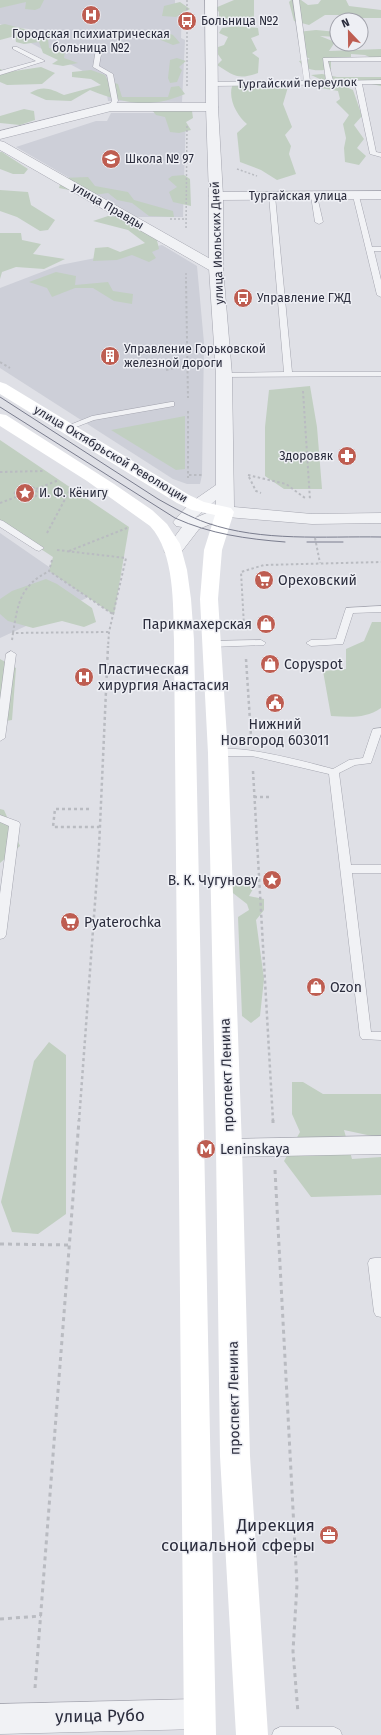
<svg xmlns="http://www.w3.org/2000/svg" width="381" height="1735" viewBox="0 0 381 1735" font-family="'Fira Sans',sans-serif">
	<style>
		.built { fill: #cdcfd8 }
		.green { fill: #c1cfc1 }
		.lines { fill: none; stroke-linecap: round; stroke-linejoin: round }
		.service-casing { stroke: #a5a6b0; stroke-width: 1 }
		.minor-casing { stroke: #a5a6b0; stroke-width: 1 }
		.tertiary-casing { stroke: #a5a6b0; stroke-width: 1 }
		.path-far3 { stroke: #b9bbc1; stroke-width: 1.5; stroke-dasharray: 2 2; stroke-linecap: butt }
		.path-far2 { stroke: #b9bbc1; stroke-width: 2; stroke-dasharray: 2.5 2.5; stroke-linecap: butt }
		.path-far1 { stroke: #b9bbc1; stroke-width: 2.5; stroke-dasharray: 3 3; stroke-linecap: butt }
		.path { stroke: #b9bbc1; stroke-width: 3; stroke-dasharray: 4 4; stroke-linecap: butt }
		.service { fill: #f1f2f5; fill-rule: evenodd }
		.minor { fill: #f1f2f5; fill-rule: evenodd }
		.tertiary { fill: #f1f2f5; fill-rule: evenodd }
		.secondary { fill: #fff; fill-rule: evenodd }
		.tram { stroke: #7a7d8e; stroke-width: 1 }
		.labels { text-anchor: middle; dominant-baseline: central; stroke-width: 3; stroke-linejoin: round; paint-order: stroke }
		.far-poi-label { font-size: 12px; fill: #2a2c3c; stroke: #eeeff4; text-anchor: start }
		.far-street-label { font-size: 12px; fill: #2a2c3c; stroke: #eeeff4 }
		.poi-label { font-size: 14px; fill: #2a2c3c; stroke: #eeeff4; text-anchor: start }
		.street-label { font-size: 14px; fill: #2a2c3c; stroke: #eeeff4 }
		.near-poi-label { font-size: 17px; fill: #2a2c3c; stroke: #eeeff4; text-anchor: end }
		.near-street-label { font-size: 17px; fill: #2a2c3c; stroke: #eeeff4 }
	</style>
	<rect width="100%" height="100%" fill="#dfe0e6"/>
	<path class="built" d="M0 0H175V4L182 6 181 38 185 40 182 102 108 101 105 83 29 42 45 31 4 26 0 24Z
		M111 113H186L183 217H137L16 147 96 121H107Z
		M162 245 197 266 204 343 202 475 200 484H187L173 479 0 368V288L60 265Z
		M0 533 91 596 0 638Z"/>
	<path class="green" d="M0 0H44L40 8 35 10 25 9 26 2 0 8Z
		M234 0H254V23L237 24 233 20H219V12L215 8Z
		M291 0H301L308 5 318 4 321 0H346L349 6 381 10V18H354L344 15H325L309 25 294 21 289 2Z
		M180 2 190 9 176 17 162 16 164 6Z
		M5 24 32 31H64L66 33 48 39 49 48 65 50 64 58 78 63 63 66 52 64 58 60 43 53 39 42 24 44 16 42 15 36 0 40V25Z
		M237 26 258 28 259 35 251 38 257 50 252 53 259 58 258 73C238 80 234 76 217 65L222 60 217 53 218 47 224 45 228 37 219 33 222 28Z
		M109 30 165 32 173 35 180 43 173 45 151 36 116 38 104 34Z
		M316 30 337 32V37L320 36 335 42 329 51 381 49V60H376L365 55 351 54V61H331V69C319 71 306 72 299 61L310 59 301 54 297 32Z
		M177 58 186 61 179 67 182 70 177 82 170 83 168 78 170 60Z
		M41 67 55 73 42 84 7 85 0 82V69L8 72Z
		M91 70 105 75 108 81 118 84 122 97H168L171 87 179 86 185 94C150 109 125 104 90 90L71 101 46 100 30 93C43 85 51 89 64 95L101 85 91 79 72 77V72Z
		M322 74 337 77H381V86L347 79 336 81 322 80 311 75Z
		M273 81 288 87 283 104 292 127 285 135 291 146 289 154 296 174 277 180 261 170 240 162 237 133 247 124C236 115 226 95 234 82L246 85Z
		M322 84 342 85 353 90 362 116 354 125 364 139 357 148 366 156 359 165 345 162 344 148 346 138 343 124 349 115 336 102 340 99 338 91 321 88Z
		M176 106 192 111 193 118 186 122 191 130 179 133 170 132 165 117 156 115 152 110Z
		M24 109 34 111 35 120 20 125 0 123V116Z
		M0 152H2L28 169 24 174H13L0 169Z
		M184 175 190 179 191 206 173 202 169 192 177 187 168 179 172 176Z
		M88 177 95 186 128 192 134 200 173 211 174 217 149 216 132 203 117 200 108 193 94 195 59 188 62 178Z
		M0 190 28 192 31 205 55 220 48 230 40 231 17 217 0 211Z
		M108 216 121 217 156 236 159 249 152 252 156 258 149 262 132 255 117 260 93 261 95 248 108 247 120 252 145 243 128 230 93 221Z
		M0 233H21L22 240 41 244 33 254 65 259 44 269 16 267 2 272 0 279Z
		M56 272 76 276 75 285 108 282 113 291 133 294 132 304 114 301 93 288H75L52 297 47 288 29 282Z
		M310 386 317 427 322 489H284L265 476V427L269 390Z
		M185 416V469L176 470 111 430Z
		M0 440 129 527 114 615 49 571 53 557 0 522Z
		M46 579 57 584 92 608 96 622 84 627 62 621 33 628 8 621 0 614V599L12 591Z
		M372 622H381V708C365 719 349 717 331 716L323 671 346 669V649L364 641Z
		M0 659 16 668 12 720 0 722Z
		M0 809 4 810 20 846 0 863Z
		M233 881H245L253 889 249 896 264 899V910L256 920 264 979 260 1016 251 1023 242 1016 238 917 249 910 247 904 229 890Z
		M49 1042 66 1055V1214L38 1234 12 1232 1 1202 34 1061Z
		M292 1082H303L323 1094H381V1138L344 1130 352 1159 381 1157V1195L311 1197 284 1161 300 1132 292 1114Z"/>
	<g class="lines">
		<defs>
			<path id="service" d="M293 0H299L310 81H326L323 58 381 57V61H328L333 81 381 80V84H362L376 152 381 153V157L370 154 355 84 212 86 209 84 212 82 304 81Z
				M13 47H17L45 61 0 75V71L36 61 13 49Z
				M99 47 102 49 99 66 113 74 118 101 113 108 111 109 108 107 112 101 107 75 93 67 96 49Z
				M272 194 275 196 292 372H381V376L224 377 220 375 224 373 284 372 269 196Z
				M314 194 317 196 323 222 319 224 315 222 311 196Z
				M356 194 359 196 372 247H381V251H374L381 280V297L377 295 353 196Z
				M171 402H174V406L94 420 66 431 62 428 92 416Z
				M0 520 3 521 44 548 39 551 36 550 0 527Z
				M381 606V612L353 613 343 644 311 646 306 643 311 640 336 639 346 608Z
				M261 640 266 643 264 645 212 647 207 644 212 641Z
				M11 651 16 654 5 738 0 741V700L6 654Z
				M381 728V734L371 763 355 765 339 773 351 865H381V873H352L371 1032H381V1040L362 1039 360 1036 329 774 252 756H218L213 753C224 739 314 764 333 769L349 760 363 758 372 731 373 729Z
				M0 815 19 822 20 824 6 935 4 938 0 939V894L9 826 0 822Z
				M375 1258H381V1317L376 1316 374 1312 368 1263 370 1259Z
				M280 1727H334L340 1730 342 1735H272L274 1730Z"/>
			<path id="minor" d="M111 103H212L216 104 218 107 216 110 212 111H111L0 139V131Z
				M0 141 4 142 221 265 223 268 221 271 216 272 211 271 0 150Z
				M381 191V199L216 200 211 199 209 196 211 193 216 192Z
				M381 1136V1154L229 1157 220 1154 217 1148 220 1142 229 1139Z
				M199 1699 210 1704 214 1714 210 1724 199 1729 0 1734V1704Z"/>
			<path id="tertiary" d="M205 0H217L218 107 223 196V268L232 375 234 507 312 514 381 513V523L312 524 227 517 199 529 179 555 173 556 167 555 164 551 182 527 176 526 173 522 190 503 216 485V375L209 268V196L206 107ZM216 500V509L195 518Z"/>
		</defs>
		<use href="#service" class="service-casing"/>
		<use href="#minor" class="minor-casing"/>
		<use href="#tertiary" class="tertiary-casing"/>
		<path class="path-far3" d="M187 0V88
			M237 169 257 176
			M170 219H186
			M186 228 187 125
			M186 273V282"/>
		<path class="path-far2" d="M186 281 188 398
			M0 362 10 368
			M166 370 187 365
			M303 391 310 500
			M188 411V478
			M0 472 43 471
			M189 475H203
			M248 475 286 484 305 498
			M249 477 256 491 261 493
			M27 487 34 488 37 492 36 496C28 500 21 500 14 494L17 489Z
			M36 489 59 480
			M0 503 16 497
			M47 533 71 488
			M315 538 320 563
			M57 550 126 558 109 632 108 647
			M69 551 127 528
			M52 560 49 571 114 615
			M244 626 241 572 264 565 381 562
			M13 633C18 603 20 586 49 571
			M12 640 13 633 109 632"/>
		<path class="path-far1" d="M246 659 251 736
			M253 771 273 1121
			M254 797H272
			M89 809H55L53 827H99
			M79 1121 99 848 108 646"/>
		<path class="path" d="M273 1120V1123
			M275 1170 297 1585 293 1651 298 1713
			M0 1244 70 1245
			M0 1619 41 1616
			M35 1688 79 1120"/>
		<use href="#service" class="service"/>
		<use href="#minor" class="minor"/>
		<use href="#tertiary" class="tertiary"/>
		<path class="secondary" d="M0 382 6 384 189 495 204 502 231 508 234 512 222 550 218 599 228 753 242 1148 250 1456 268 1735H236L220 1456 216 1148 208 753 200 599 204 550 215 515 192 510 177 503 0 394Z
			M0 414 6 415 114 484 152 510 167 524 180 544 187 570 191 599 194 640 216 1735H184L174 640C173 605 175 553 150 526L87 481 0 426Z"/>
		<path class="tram" d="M0 397 158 499C174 508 190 517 207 523 262 542 324 536 381 537
			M0 407 175 518C210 534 247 539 285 542
			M307 542H343"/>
	</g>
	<defs>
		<symbol id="hospital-disc" viewBox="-11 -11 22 22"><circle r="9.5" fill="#be5d51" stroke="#eeeff4"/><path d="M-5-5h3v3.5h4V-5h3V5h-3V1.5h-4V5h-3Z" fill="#fff"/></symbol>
		<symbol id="bus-disc" viewBox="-11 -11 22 22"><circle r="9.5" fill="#be5d51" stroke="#eeeff4"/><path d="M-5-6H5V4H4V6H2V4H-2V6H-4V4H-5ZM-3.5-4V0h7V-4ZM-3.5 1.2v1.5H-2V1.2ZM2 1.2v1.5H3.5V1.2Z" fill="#fff"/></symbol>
		<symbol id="school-disc" viewBox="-11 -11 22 22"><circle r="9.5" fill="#be5d51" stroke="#eeeff4"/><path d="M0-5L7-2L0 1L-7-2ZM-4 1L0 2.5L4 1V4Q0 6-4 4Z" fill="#fff"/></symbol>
		<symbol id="building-disc" viewBox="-11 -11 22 22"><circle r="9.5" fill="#be5d51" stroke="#eeeff4"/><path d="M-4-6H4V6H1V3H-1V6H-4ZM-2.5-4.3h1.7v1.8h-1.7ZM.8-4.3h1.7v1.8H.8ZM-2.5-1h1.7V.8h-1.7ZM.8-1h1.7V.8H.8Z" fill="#fff"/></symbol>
		<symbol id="pharmacy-disc" viewBox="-11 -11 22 22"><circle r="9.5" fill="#be5d51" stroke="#eeeff4"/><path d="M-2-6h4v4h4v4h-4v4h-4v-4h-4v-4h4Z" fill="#fff"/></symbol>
		<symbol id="sight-disc" viewBox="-11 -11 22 22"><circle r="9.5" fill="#be5d51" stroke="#eeeff4"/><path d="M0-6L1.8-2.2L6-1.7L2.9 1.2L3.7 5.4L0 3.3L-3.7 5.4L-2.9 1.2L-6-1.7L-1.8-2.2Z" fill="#fff"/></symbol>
		<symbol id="supermarket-disc" viewBox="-11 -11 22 22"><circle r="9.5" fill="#be5d51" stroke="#eeeff4"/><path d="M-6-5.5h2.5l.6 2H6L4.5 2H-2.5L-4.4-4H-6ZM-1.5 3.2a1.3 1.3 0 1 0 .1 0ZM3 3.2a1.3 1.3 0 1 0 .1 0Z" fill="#fff"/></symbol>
		<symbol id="shop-disc" viewBox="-11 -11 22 22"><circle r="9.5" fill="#be5d51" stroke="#eeeff4"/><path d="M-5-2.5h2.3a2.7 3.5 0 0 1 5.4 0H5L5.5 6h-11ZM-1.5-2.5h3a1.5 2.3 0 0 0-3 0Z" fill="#fff"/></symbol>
		<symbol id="civic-disc" viewBox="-11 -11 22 22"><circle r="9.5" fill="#be5d51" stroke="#eeeff4"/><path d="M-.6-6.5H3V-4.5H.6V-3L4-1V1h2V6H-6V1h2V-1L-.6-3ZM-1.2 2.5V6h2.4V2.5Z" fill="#fff"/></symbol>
		<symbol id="metro-disc" viewBox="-11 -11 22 22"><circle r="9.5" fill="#be5d51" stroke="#eeeff4"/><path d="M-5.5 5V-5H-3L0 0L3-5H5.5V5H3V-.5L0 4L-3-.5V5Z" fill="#fff"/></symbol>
		<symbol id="office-disc" viewBox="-11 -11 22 22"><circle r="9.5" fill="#be5d51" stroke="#eeeff4"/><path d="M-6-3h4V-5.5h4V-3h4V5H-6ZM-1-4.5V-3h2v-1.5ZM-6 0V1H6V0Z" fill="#fff"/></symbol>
	</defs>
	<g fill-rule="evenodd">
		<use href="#hospital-disc" x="80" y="4" width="22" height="22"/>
		<use href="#bus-disc" x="176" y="10" width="22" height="22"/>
		<use href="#school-disc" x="100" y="148" width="22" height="22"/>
		<use href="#bus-disc" x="232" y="287" width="22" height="22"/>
		<use href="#building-disc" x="99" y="345" width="22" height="22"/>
		<use href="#pharmacy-disc" x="336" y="445" width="22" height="22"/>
		<use href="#sight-disc" x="14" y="482" width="22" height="22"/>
		<use href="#supermarket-disc" x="253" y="569" width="22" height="22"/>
		<use href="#shop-disc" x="255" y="613" width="22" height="22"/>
		<use href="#shop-disc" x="259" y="653" width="22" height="22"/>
		<use href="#hospital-disc" x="73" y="666" width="22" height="22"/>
		<use href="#civic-disc" x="264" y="692" width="22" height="22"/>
		<use href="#sight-disc" x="261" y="869" width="22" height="22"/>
		<use href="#supermarket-disc" x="59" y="911" width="22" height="22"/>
		<use href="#shop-disc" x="305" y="976" width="22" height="22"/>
		<use href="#metro-disc" x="195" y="1138" width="22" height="22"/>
		<use href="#office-disc" x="318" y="1524" width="22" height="22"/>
	</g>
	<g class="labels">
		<g class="far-poi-label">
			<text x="201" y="21">Больница №2</text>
			<text x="91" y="34" text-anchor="middle">Городская психиатрическая<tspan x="91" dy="14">больница №2</tspan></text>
			<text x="125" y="159">Школа № 97</text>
			<text x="257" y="298">Управление ГЖД</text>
			<text x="124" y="349">Управление Горьковской<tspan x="124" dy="14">железной дороги</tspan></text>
			<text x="333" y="456" text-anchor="end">Здоровяк</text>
			<text x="39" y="493">И. Ф. Кёнигу</text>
		</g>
		<g class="far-street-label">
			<text transform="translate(297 83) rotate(-1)">Тургайский переулок</text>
			<text x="298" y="196">Тургайская улица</text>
			<text transform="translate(108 206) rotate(30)">улица Правды</text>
			<text transform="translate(217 243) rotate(-92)">улица Июльских Дней</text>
			<text transform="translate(111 454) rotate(31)">улица Октябрьской Революции</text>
		</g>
		<g class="poi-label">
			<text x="278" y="580">Ореховский</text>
			<text x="252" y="624" text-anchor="end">Парикмахерская</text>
			<text x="284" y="664">Copyspot</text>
			<text x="98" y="669">Пластическая<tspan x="98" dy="16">хирургия Анастасия</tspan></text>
			<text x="275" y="724" text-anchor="middle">Нижний<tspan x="275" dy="16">Новгород 603011</tspan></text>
			<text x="258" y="880" text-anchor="end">В. К. Чугунову</text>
			<text x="84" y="922">Pyaterochka</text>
			<text x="330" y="987">Ozon</text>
			<text x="220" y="1149">Leninskaya</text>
		</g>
		<g class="street-label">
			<text transform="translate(227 1075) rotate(-92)">проспект Ленина</text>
			<text transform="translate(234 1398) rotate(-91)">проспект Ленина</text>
		</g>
		<g class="near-poi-label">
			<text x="315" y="1525">Дирекция<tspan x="315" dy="20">социальной сферы</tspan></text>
		</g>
		<g class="near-street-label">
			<text transform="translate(100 1716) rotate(-1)">улица Рубо</text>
		</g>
	</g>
	<g transform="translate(349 32) rotate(338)"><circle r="19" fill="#eeeff4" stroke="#a0a1aa"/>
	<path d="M0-3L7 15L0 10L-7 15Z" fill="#be5d51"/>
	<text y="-6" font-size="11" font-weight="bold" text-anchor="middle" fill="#2a2c3c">N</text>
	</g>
</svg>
